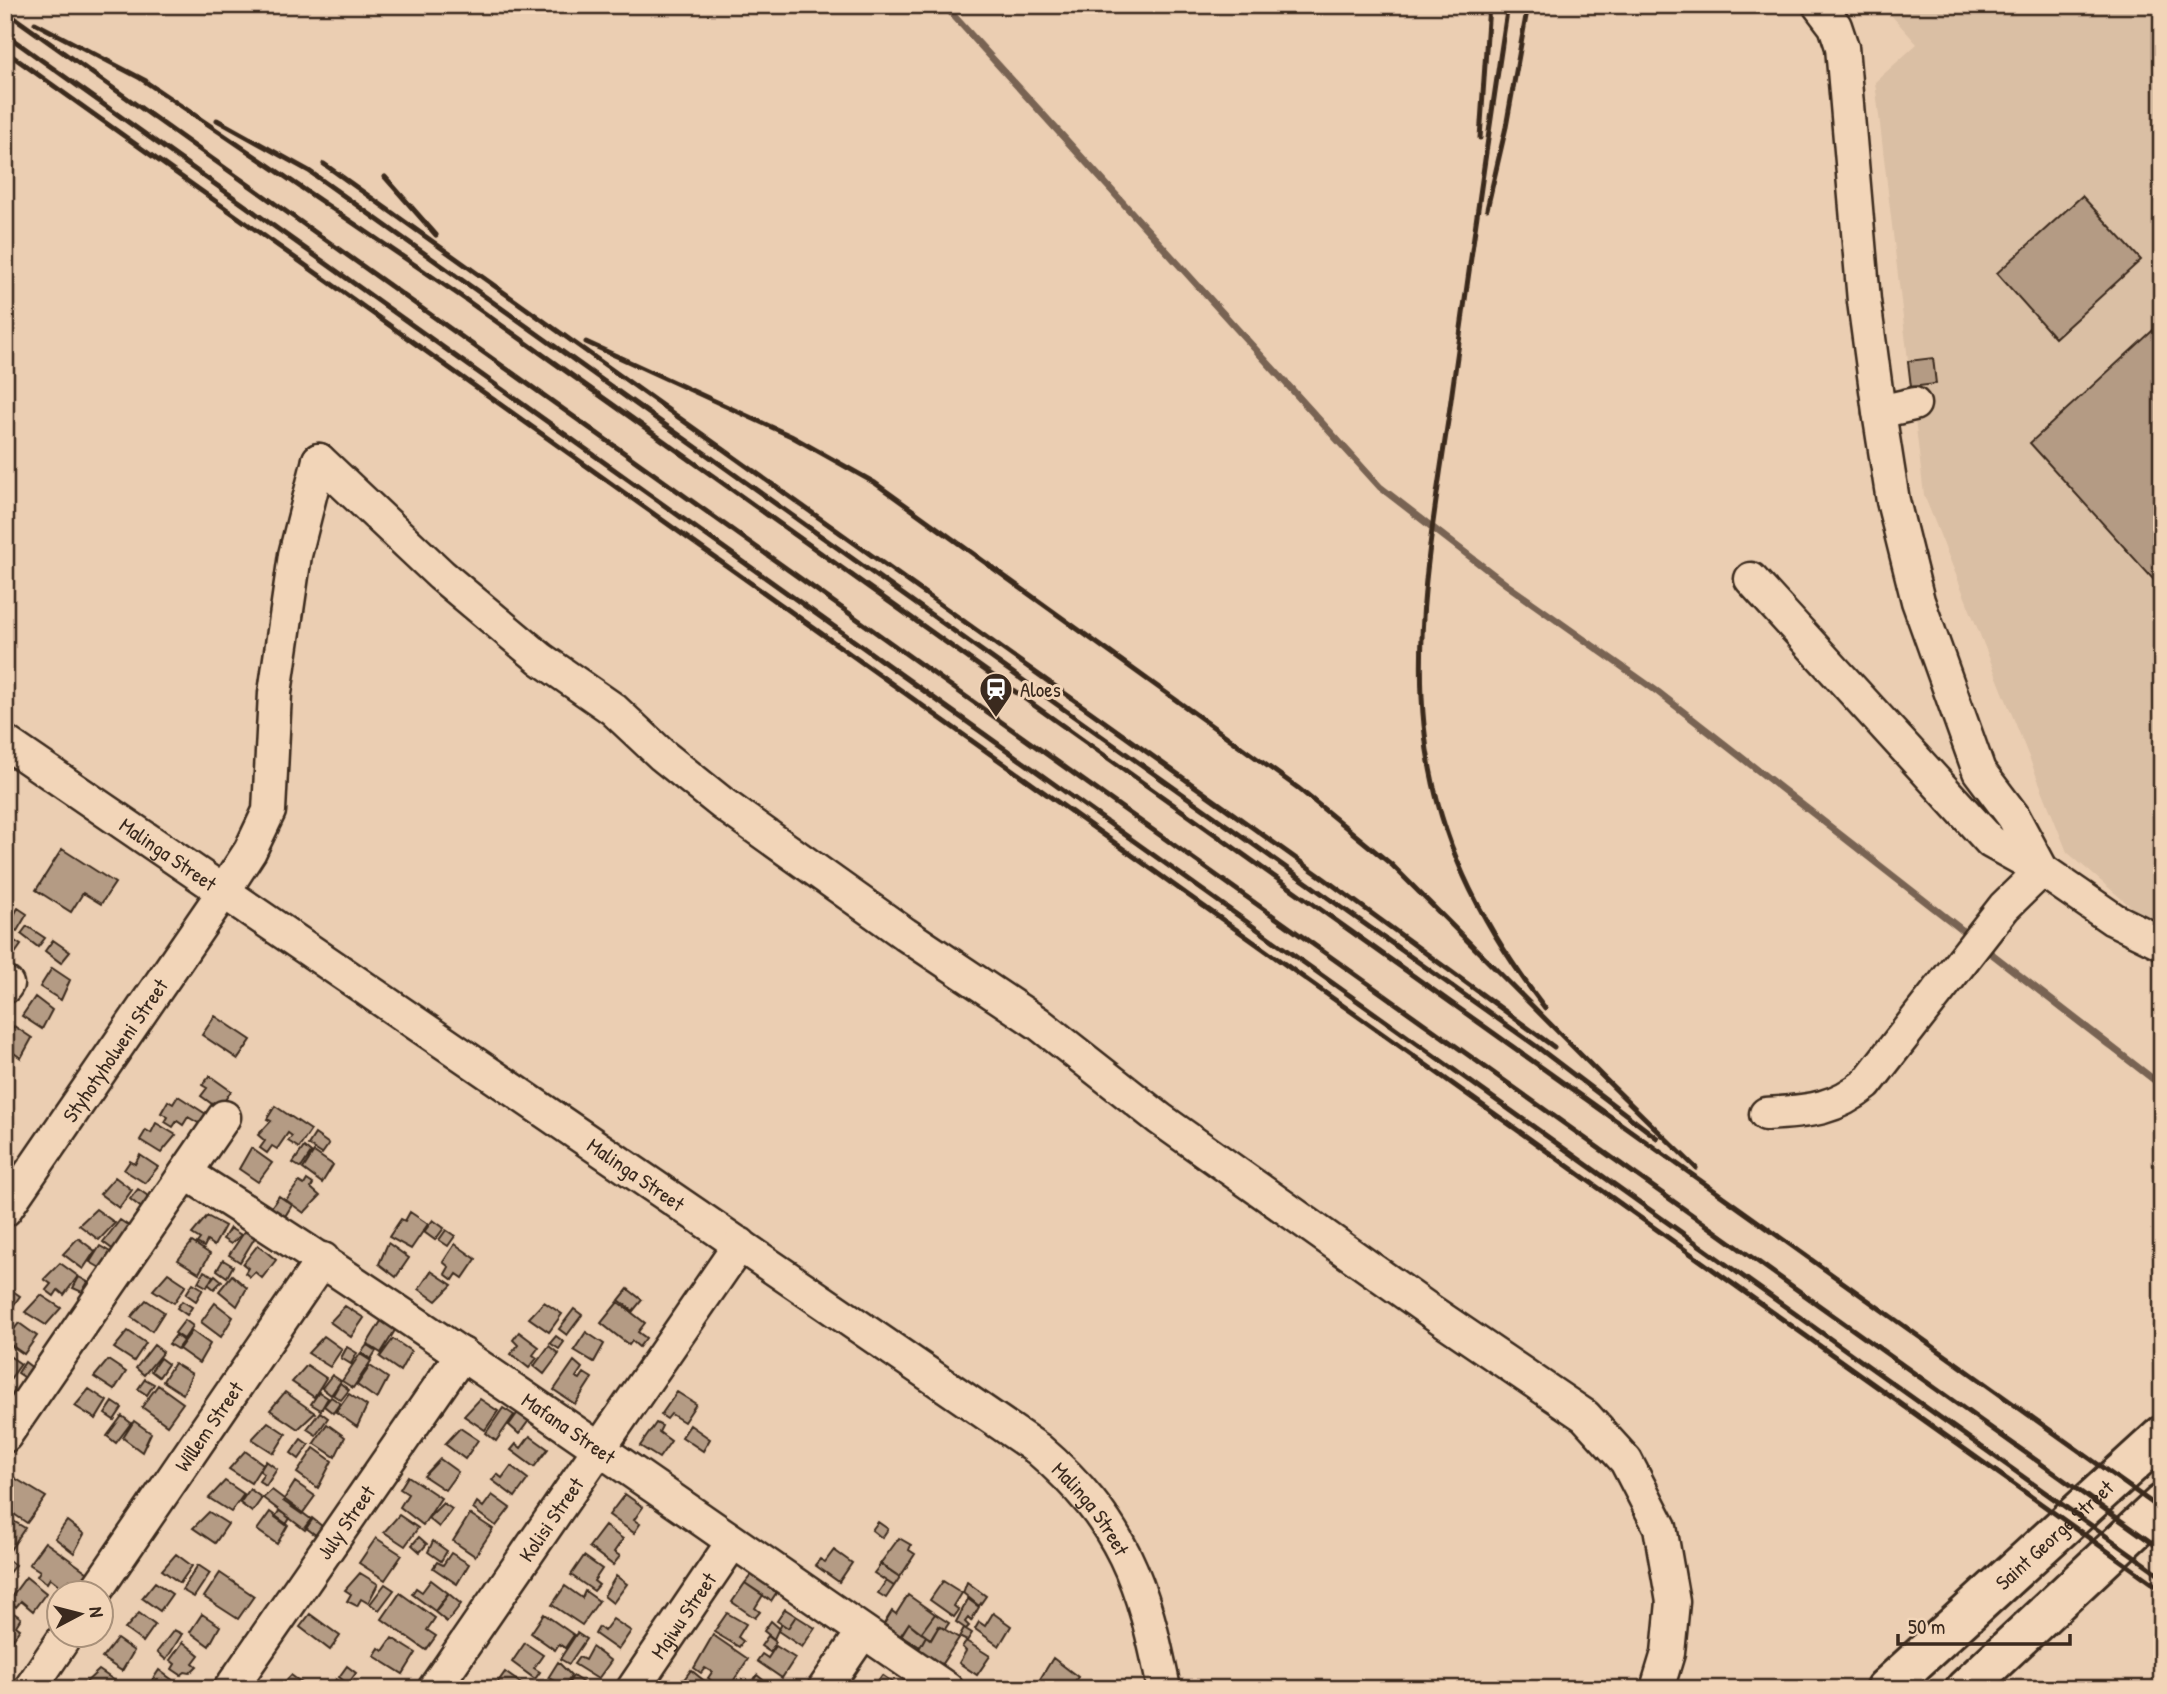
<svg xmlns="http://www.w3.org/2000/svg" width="2167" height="1694" viewBox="0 0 2167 1694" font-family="'Patrick Hand',sans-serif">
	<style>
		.built { fill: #dabfa4 }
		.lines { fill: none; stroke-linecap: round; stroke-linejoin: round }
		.stream { stroke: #786352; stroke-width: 7 }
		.building { fill: #b49b84; stroke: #3b2a1e; stroke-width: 2 }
		.minor-casing { stroke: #3b2a1e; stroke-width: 37 }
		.major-casing { stroke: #3b2a1e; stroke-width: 44 }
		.minor { stroke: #f2d5b8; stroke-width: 32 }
		.major { stroke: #f2d5b8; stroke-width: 38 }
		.rail { stroke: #3b2a1e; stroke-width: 5 }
		.labels { text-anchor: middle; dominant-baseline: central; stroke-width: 6; stroke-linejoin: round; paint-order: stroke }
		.poi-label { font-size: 21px; fill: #3b2a1e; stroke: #f2d5b8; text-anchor: start }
		.street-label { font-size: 21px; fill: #3b2a1e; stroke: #f2d5b8 }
	</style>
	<rect width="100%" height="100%" fill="#ebceb2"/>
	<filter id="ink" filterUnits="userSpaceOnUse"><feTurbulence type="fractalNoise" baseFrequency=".0143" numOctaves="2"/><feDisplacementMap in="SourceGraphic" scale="14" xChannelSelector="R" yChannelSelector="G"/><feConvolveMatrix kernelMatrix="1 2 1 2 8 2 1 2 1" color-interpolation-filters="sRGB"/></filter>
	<g filter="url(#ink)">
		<path class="built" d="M1882 5H2162V930H2158L2067 852 1924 495 1875 82 1917 44Z"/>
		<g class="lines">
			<path class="stream" d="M944 5 1380 487 1507 585 1658 692 1971 937
				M1983 947 2162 1086"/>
		</g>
		<path class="building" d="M2082 196 2141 260 2055 338 1997 273Z
			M2162 322V589L2030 443Z
			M1933 358 1936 384 1911 387 1908 361Z
			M62 849 115 883 101 904 83 893 71 912 36 890Z
			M18 908 27 914 17 931 8 926Z
			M27 926 45 938 38 947 21 934Z
			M5 935 21 945 14 955 5 950Z
			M53 940 70 952 61 963 45 951Z
			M52 968 70 980 61 1000 40 987Z
			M35 997 52 1010 42 1029 22 1016Z
			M215 1016 251 1040 238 1059 202 1035Z
			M14 1026 32 1038 21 1058 5 1047V1038Z
			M5 1062 12 1067 5 1084Z
			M210 1076 231 1091 219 1109 201 1096 207 1088 202 1085Z
			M178 1096 206 1114 200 1124 188 1117 183 1125 177 1121 173 1127 165 1122 168 1117 161 1113 168 1101 173 1104Z
			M275 1106 311 1130 299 1148 288 1141 292 1136 288 1133 277 1149 272 1146 267 1153 260 1148 265 1141 258 1135 271 1121 267 1119Z
			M156 1123 176 1135 161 1153 140 1140 146 1130 151 1133Z
			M315 1134 329 1144 322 1154 308 1145Z
			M304 1147 311 1153 301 1168 293 1163Z
			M251 1148 272 1163 258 1182 239 1169Z
			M314 1152 333 1165 322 1183 303 1169Z
			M140 1155 158 1167 145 1183 124 1170 130 1161 135 1164Z
			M115 1177 132 1190 119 1208 100 1194Z
			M307 1180 313 1184 311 1188 320 1196 304 1213 286 1200 299 1182 304 1185Z
			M138 1189 151 1198 143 1209 130 1199Z
			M279 1196 292 1205 284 1218 270 1209Z
			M96 1209 115 1223 99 1240 79 1225Z
			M410 1212 428 1224 411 1249 389 1237 401 1219 405 1221Z
			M207 1216 225 1226 214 1246 207 1241 204 1247 197 1243 200 1239 192 1234Z
			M120 1220 132 1228 115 1251 103 1242Z
			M433 1220 444 1228 435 1240 424 1232Z
			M230 1228 241 1235 231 1244 223 1239Z
			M247 1228 257 1234 240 1262 229 1255Z
			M446 1230 455 1236 448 1246 439 1240Z
			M78 1238 95 1251 83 1269 63 1254Z
			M192 1242 210 1254 199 1273 178 1260Z
			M388 1243 409 1258 396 1277 379 1264Z
			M455 1244 476 1259 463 1278 457 1274 453 1280 445 1274 449 1267 443 1262Z
			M258 1245 276 1260 262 1278 255 1272 250 1277 245 1273 248 1268 243 1264Z
			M100 1246 112 1253 102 1269 90 1262Z
			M223 1260 233 1266 227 1277 217 1270Z
			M60 1263 78 1276 64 1295 58 1290 54 1296 46 1290 51 1284 44 1279Z
			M204 1271 213 1276 207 1287 198 1282Z
			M431 1271 452 1285 436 1301 419 1289Z
			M168 1273 186 1285 174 1303 153 1290Z
			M215 1275 222 1281 214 1289 208 1284Z
			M232 1275 247 1288 237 1306 219 1291Z
			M79 1277 88 1282 82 1292 73 1288Z
			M193 1283 203 1289 196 1301 186 1294Z
			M10 1289 20 1296 11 1309 5 1304V1296Z
			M628 1289 642 1300 633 1311 619 1300Z
			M41 1295 61 1308 46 1325 25 1312Z
			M146 1300 164 1312 152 1331 131 1317Z
			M182 1301 192 1307 187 1315 177 1308Z
			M544 1302 562 1314 549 1332 529 1318Z
			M618 1302 645 1323 638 1332 646 1338 639 1347 632 1341 629 1345 601 1323Z
			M215 1303 233 1317 221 1337 201 1322Z
			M345 1306 364 1318 351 1337 330 1322Z
			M574 1309 582 1315 567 1335 559 1329Z
			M383 1318 397 1327 381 1353 367 1344Z
			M185 1320 193 1326 184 1339 175 1333Z
			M19 1323 37 1336 24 1354 5 1341Z
			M128 1331 146 1343 134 1361 114 1348Z
			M192 1331 210 1344 199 1363 179 1349Z
			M519 1332 539 1347 533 1355 537 1358 529 1368 511 1354 518 1345 513 1340Z
			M586 1332 604 1344 594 1362 574 1350Z
			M176 1335 183 1341 177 1349 169 1344Z
			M324 1336 342 1349 330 1367 308 1353Z
			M556 1336 564 1342 559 1349 550 1343Z
			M393 1339 411 1351 400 1371 380 1357Z
			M154 1345 163 1352 144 1375 136 1368Z
			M367 1345 376 1351 371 1359 361 1353Z
			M549 1346 559 1354 544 1374 534 1366Z
			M347 1347 357 1353 351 1364 341 1358Z
			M5 1353 21 1364 8 1382 5 1380Z
			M360 1354 371 1361 353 1388 342 1381Z
			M160 1358 168 1364 159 1377 151 1371Z
			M108 1360 126 1372 114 1390 94 1377Z
			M574 1361 582 1368 576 1377 580 1379 584 1373 592 1378 575 1404 554 1390Z
			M25 1362 34 1369 27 1379 18 1373Z
			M174 1363 192 1374 183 1394 163 1381Z
			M307 1365 326 1378 314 1397 292 1382Z
			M370 1366 388 1378 377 1399 357 1385Z
			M332 1375 341 1381 331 1395 322 1388Z
			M145 1379 154 1384 147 1395 138 1389Z
			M340 1383 349 1390 341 1400 333 1395Z
			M158 1385 183 1403 167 1425 142 1407Z
			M89 1389 107 1401 96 1419 75 1406Z
			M285 1392 315 1413 298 1429 270 1410Z
			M319 1392 328 1398 321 1410 311 1404Z
			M677 1392 696 1404 684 1422 671 1414 667 1419 661 1415Z
			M349 1394 367 1406 357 1427 336 1412Z
			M331 1397 340 1403 333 1413 324 1406Z
			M480 1399 498 1411 485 1430 464 1416Z
			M113 1402 122 1408 114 1420 105 1414Z
			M503 1408 514 1415 496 1441 486 1433Z
			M519 1411 530 1419 519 1434 509 1425Z
			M320 1412 328 1418 316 1435 307 1429Z
			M122 1416 131 1423 116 1443 107 1436Z
			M134 1421 151 1433 142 1452 123 1438Z
			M268 1422 286 1434 274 1453 252 1439Z
			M656 1423 662 1426 659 1432 671 1441 659 1458 640 1446Z
			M327 1424 345 1437 335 1457 314 1443Z
			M690 1425 710 1439 703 1451 682 1437Z
			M460 1428 478 1440 465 1459 445 1444Z
			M530 1436 548 1449 534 1467 511 1450 516 1444 521 1448Z
			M301 1439 309 1445 299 1459 291 1453Z
			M314 1448 332 1461 318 1488 297 1473Z
			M245 1451 263 1464 251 1483 229 1469Z
			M440 1459 458 1472 445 1490 424 1476Z
			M266 1461 277 1469 266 1486 259 1481 264 1474 260 1471Z
			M511 1466 528 1479 515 1497 492 1480 497 1474 502 1478Z
			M8 1474 46 1497 27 1523 5 1508V1478Z
			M408 1476 441 1498 423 1525 400 1507 408 1494 400 1489Z
			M225 1481 244 1494 231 1512 209 1498Z
			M295 1482 315 1496 302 1514 283 1501Z
			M250 1489 262 1498 252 1512 240 1503Z
			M272 1490 312 1520 305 1530 263 1498Z
			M625 1494 643 1507 634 1520 640 1524 634 1533 609 1515Z
			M492 1495 510 1508 496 1526 473 1509 477 1502 483 1507Z
			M443 1503 452 1509 439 1527 428 1518Z
			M279 1511 290 1518 286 1525 275 1517Z
			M209 1512 228 1524 215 1543 193 1528Z
			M270 1512 288 1525 277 1544 257 1530Z
			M470 1514 493 1529 475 1556 453 1541Z
			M399 1515 418 1528 405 1546 384 1532Z
			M5 1516 25 1528 8 1553 5 1551Z
			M312 1518 323 1527 317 1536 305 1527Z
			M67 1521 84 1534 74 1553 55 1538Z
			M878 1522 888 1529 882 1538 872 1530Z
			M605 1526 623 1539 614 1552 620 1556 613 1565 589 1547Z
			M419 1537 427 1544 420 1552 412 1545Z
			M376 1538 402 1555 385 1580 359 1563Z
			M899 1538 911 1545 909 1550 915 1554 900 1577 880 1564Z
			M433 1541 447 1551 441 1561 428 1552Z
			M45 1542 91 1575 81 1588 70 1580 64 1589 50 1578 47 1583 37 1576 40 1571 29 1564Z
			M834 1550 852 1563 839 1582 815 1565 820 1559 825 1562Z
			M451 1553 469 1564 457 1584 433 1568 437 1562 443 1565Z
			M176 1554 192 1566 180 1583 162 1570Z
			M584 1556 602 1569 594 1581 599 1585 594 1591 571 1575Z
			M7 1559 15 1565 5 1578V1561Z
			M881 1564 900 1577 894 1586 874 1573Z
			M198 1565 210 1573 194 1597 182 1590Z
			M755 1570 780 1587 771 1601 745 1583Z
			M220 1573 254 1596 238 1619 204 1597Z
			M360 1573 378 1584 368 1603 361 1599 357 1606 347 1601 351 1594 345 1590Z
			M616 1576 627 1584 613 1603 604 1596Z
			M26 1577 46 1593 33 1611 21 1601 16 1607 9 1600Z
			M431 1580 448 1593 435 1611 412 1594 416 1588 422 1592Z
			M886 1581 894 1586 886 1598 878 1593Z
			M943 1581 962 1593 954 1606 959 1610 954 1617 930 1600Z
			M155 1582 172 1594 160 1611 142 1598Z
			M967 1582 986 1596 979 1606 963 1593Z
			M745 1583 763 1595 755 1608 760 1612 755 1618 732 1602Z
			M385 1584 394 1590 379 1610 370 1604Z
			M565 1586 582 1598 585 1591 599 1601 582 1625 552 1605Z
			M400 1593 435 1618 427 1630 436 1636 426 1650 382 1619Z
			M449 1594 461 1604 447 1622 435 1612Z
			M908 1595 935 1614 921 1633 909 1623 901 1636 884 1624 892 1611 896 1614Z
			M968 1599 979 1607 971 1621 968 1618 965 1622 969 1626 966 1629 956 1622Z
			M5 1607 21 1618 16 1626 20 1629 13 1639 5 1634Z
			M785 1609 796 1616 788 1628 777 1621Z
			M139 1613 155 1625 143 1642 125 1629Z
			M727 1613 746 1624 738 1637 743 1641 739 1647 714 1632Z
			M993 1613 1011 1626 999 1646 975 1629 979 1622 985 1626Z
			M202 1614 220 1626 209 1646 190 1632Z
			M310 1614 340 1636 330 1650 300 1627Z
			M544 1614 574 1635 565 1648 559 1644 555 1650 531 1633Z
			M935 1614 949 1623 945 1629 939 1626 931 1639 921 1633Z
			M796 1616 815 1628 802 1647 778 1631 782 1624 788 1628Z
			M613 1619 631 1631 618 1650 595 1634 599 1627 604 1631Z
			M771 1621 779 1628 774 1639 764 1631Z
			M909 1623 926 1636 920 1647 901 1635Z
			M939 1626 959 1638 941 1665 918 1650 926 1636 931 1640Z
			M964 1628 972 1633 967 1641 959 1637Z
			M174 1630 182 1634 166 1660 157 1652Z
			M577 1633 586 1639 569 1664 560 1659Z
			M713 1635 748 1659 728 1689H722L708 1678 712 1672 705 1668 701 1673 694 1668Z
			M768 1636 776 1642 770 1652 761 1646Z
			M392 1638 416 1653 403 1674 374 1656 379 1648 383 1651Z
			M117 1639 134 1651 122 1671 102 1658Z
			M966 1641 990 1656 977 1675 959 1663 966 1651 962 1647Z
			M183 1642 199 1655 193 1663 197 1666 190 1673 185 1672 181 1675 172 1669 175 1664 170 1660Z
			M525 1643 543 1655 534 1668 540 1672 535 1679 512 1662Z
			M776 1646 795 1658 782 1678 757 1661 762 1654 768 1658Z
			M592 1647 611 1661 598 1679 574 1664 579 1657 585 1660Z
			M1053 1658 1078 1677 1069 1689H1034Z
			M558 1662 571 1675 565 1686 548 1678Z
			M347 1666 356 1673 348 1684 339 1677Z
			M99 1670 118 1683 113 1689 82 1686Z
			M159 1670 175 1682 173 1689 147 1688Z
			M691 1670 708 1684 704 1689H677Z
			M505 1672 523 1685 520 1689H493Z
			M291 1675 310 1689H278Z
			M757 1675 774 1689H739L743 1683 749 1687Z
			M882 1675 900 1687 899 1689H872Z
			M573 1676 592 1689H565Z
			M336 1679 345 1685 343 1689H330Z"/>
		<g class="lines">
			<defs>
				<g id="minor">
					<path d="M1819 5 1835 26 1842 47 1864 301 1879 412 1893 501 1918 601 1979 771 2013 816 2042 870 2113 919 2162 943"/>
					<path d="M1879 412 1914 404"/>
					<path d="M319 460 441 575 541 659 613 709 662 755 723 804 905 934 1038 1023 1160 1119 1429 1310 1585 1416 1626 1461 1660 1527 1673 1602 1668 1653 1657 1689"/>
					<path d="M1751 579 1991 842 2042 870 2004 907 1866 1084C1833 1111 1807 1111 1766 1114"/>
					<path id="s1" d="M5 742 1038 1449C1123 1522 1143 1582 1164 1689"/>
					<path d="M5 987 7 984"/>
					<path id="s2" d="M186 1173C445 1337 694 1516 947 1689"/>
					<path id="s3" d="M5 1210 224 891 250 851 269 811 275 693 295 555 319 460"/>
					<path d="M5 1436 224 1117"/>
					<path id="s4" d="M95 1592 323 1259"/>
					<path d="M30 1689 67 1634"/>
					<path id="s5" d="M230 1689 462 1354"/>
					<path id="s6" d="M434 1689 740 1244"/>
					<path id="s7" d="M633 1689 732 1543"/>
					<path d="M824 1689 863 1632"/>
				</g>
				<g id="major">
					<path id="s8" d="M1885 1689 2162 1436"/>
					<path d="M1965 1689 2162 1504"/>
				</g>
			</defs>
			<use href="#minor" class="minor-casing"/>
			<use href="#major" class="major-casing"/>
			<use href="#minor" class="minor"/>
			<use href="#major" class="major"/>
			<path class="rail" d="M1508 5C1487 141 1468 278 1449 414 1434 515 1414 623 1424 725 1434 834 1479 922 1545 1008
				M5 11 2162 1550
				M35 23 146 81
				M5 34 2162 1576
				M5 51 2162 1590
				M140 78 462 297 2162 1510
				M217 120 309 171 1536 1046 1657 1138
				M1480 138 1489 5
				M324 164 1326 880 1554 1047
				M385 177 436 235
				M1487 209 1506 127 1528 5
				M586 342 791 436 875 483 1298 788 1392 865 1606 1080
				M1601 1075 1696 1168"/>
		</g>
	</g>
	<defs>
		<symbol id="station-pin" viewBox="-11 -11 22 30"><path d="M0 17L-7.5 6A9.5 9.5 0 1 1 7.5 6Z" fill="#3b2a1e" stroke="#f2d5b8"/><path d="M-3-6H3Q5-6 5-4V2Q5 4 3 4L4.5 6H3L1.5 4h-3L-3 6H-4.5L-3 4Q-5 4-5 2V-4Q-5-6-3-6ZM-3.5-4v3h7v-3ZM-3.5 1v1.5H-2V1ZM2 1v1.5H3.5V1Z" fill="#fff"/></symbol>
	</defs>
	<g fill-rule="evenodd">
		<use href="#station-pin" x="977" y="670" width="38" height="52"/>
	</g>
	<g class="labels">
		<g class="poi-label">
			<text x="1020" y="689">Aloes</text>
		</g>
		<g class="street-label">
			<text stroke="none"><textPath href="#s1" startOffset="198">Malinga Street</textPath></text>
			<text stroke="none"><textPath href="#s3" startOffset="194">Styhotyholweni Street</textPath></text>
			<text stroke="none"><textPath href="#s1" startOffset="765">Malinga Street</textPath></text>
			<text stroke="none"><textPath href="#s4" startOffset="201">Willem Street</textPath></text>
			<text stroke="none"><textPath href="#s2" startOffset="460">Mafana Street</textPath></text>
			<text stroke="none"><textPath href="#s1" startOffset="1332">Malinga Street</textPath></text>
			<text stroke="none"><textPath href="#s6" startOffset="206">Kolisi Street</textPath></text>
			<text stroke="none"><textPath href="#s5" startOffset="203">July Street</textPath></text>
			<text stroke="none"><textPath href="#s8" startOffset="229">Saint George Street</textPath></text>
			<text stroke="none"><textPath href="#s7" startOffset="89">Mgiwu Street</textPath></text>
		</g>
	</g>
	<rect width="2167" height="1694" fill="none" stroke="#f2d5b8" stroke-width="28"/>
	<rect x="14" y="14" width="2139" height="1666" fill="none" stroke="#3b2a1e" stroke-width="2.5" filter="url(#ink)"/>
	<g transform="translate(80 1614) rotate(83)"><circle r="33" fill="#f2d5b8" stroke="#a9917a" stroke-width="2"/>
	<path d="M0-5L12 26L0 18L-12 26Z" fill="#3b2a1e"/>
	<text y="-10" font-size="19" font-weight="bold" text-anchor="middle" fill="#3b2a1e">N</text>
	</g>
	<path d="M1898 1634v10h172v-10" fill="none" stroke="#3b2a1e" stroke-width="3.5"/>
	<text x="1908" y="1634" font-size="21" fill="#3b2a1e" stroke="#f2d5b8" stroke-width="5" paint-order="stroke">50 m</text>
</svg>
